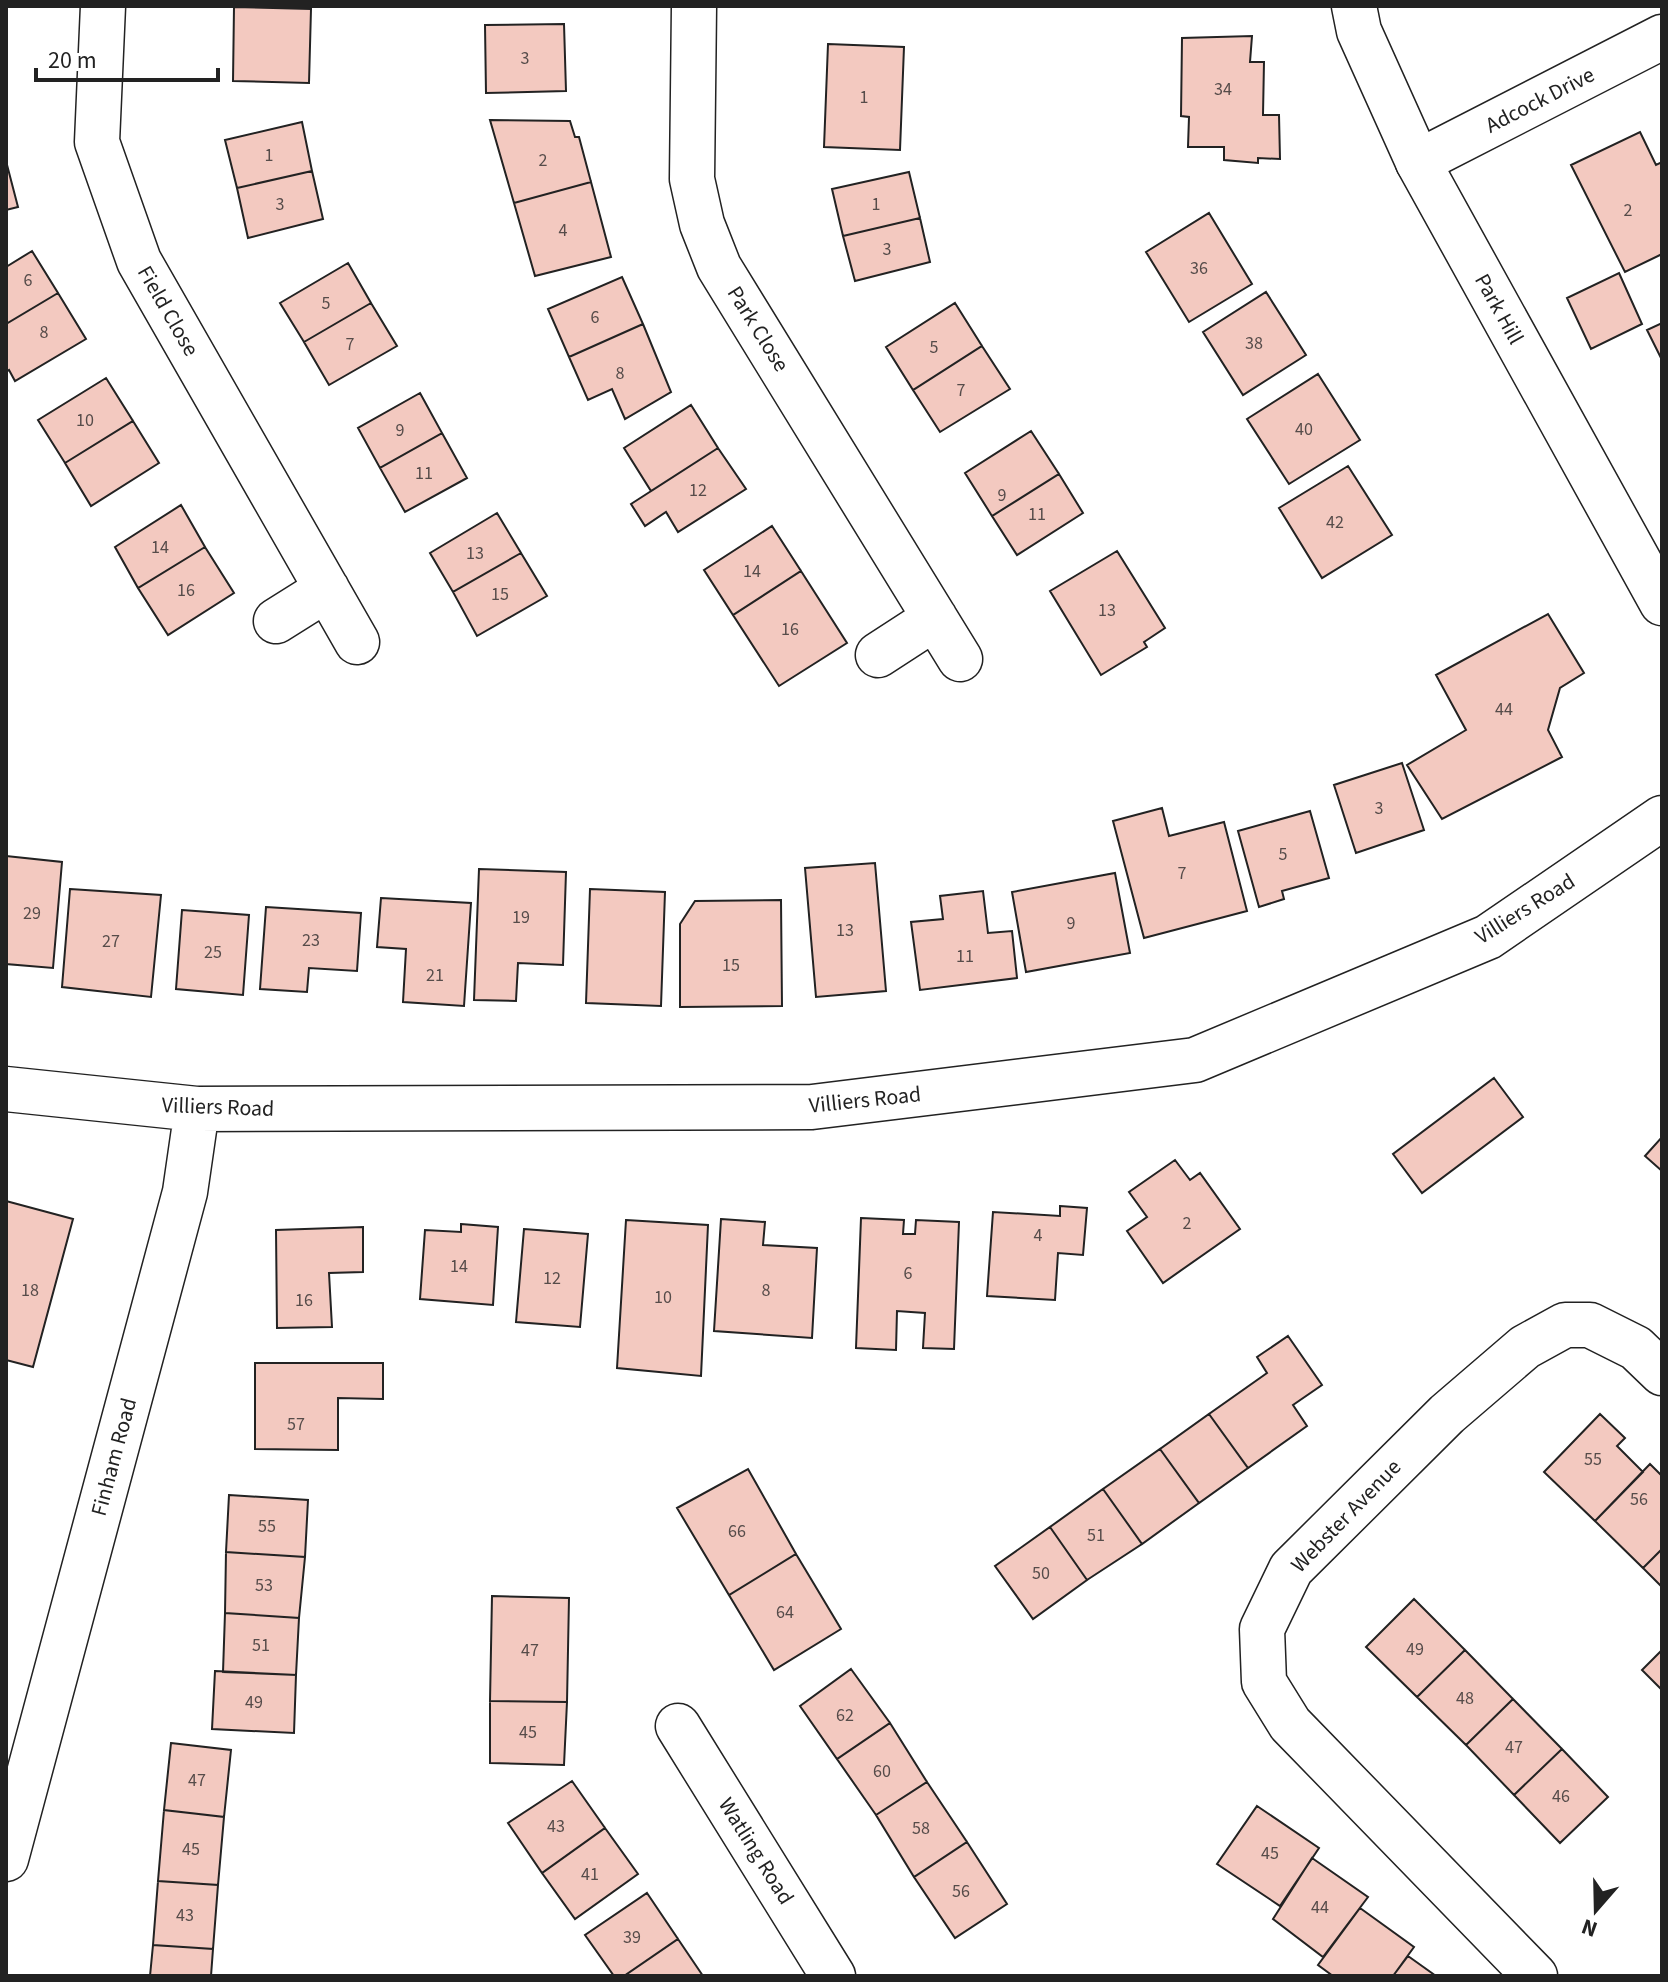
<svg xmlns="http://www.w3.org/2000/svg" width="1668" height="1982" viewBox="0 0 1668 1982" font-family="'Source Sans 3',sans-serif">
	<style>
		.building { fill: #f3c9c0; stroke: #222; stroke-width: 2 }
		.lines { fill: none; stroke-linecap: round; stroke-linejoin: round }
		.street-casing { stroke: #222; stroke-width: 47 }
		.secondary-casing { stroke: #222; stroke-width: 47 }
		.street { stroke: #fff; stroke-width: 44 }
		.secondary { stroke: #fff; stroke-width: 44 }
		.labels { text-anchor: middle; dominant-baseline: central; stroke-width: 6; stroke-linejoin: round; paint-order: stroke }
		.number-label { font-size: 18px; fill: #564c4a }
		.street-label { font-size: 22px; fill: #222; stroke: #fff }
	</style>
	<rect width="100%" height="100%" fill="#fff"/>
	<path class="building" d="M234 7 311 9 309 83 233 81Z
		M564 24 566 91 486 93 485 25Z
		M1252 36 1250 62H1264L1263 115H1279L1280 159 1258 158V163L1224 160V147H1188L1189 117 1181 116 1182 38Z
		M828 44 904 47 900 150 824 147Z
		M490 120 570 121 575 137H579L591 182 514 203Z
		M302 122 312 171 237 188 225 140Z
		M1640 132 1656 165 1662 162V254L1625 272 1571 165Z
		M6 161 18 207 6 210Z
		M312 171 323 219 248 238 237 188Z
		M909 172 920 218 843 236 832 189Z
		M591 182 611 257 535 276 514 203Z
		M1209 213 1252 284 1189 322 1146 252Z
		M920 218 930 262 855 281 843 236Z
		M32 251 58 293 6 324V267Z
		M348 263 371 303 304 342 280 303Z
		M1619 273 1642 324 1591 349 1567 298Z
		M622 277 643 324 569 357 548 309Z
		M1266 292 1306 355 1243 395 1203 332Z
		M58 293 86 339 15 381 9 370 6 372V324Z
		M371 303 397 346 329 385 304 342Z
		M955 303 982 346 913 390 886 347Z
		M1662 323V360L1647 330Z
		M643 324 671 392 625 419 612 389 588 400 569 357Z
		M982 346 1010 389 940 432 913 390Z
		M1318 374 1360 440 1289 484 1247 419Z
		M106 378 133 421 65 463 38 420Z
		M420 393 442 433 380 468 358 428Z
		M691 405 718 448 651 491 624 448Z
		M133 421 159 463 91 506 65 463Z
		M1031 431 1059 474 992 516 965 473Z
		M442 433 467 478 405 512 380 468Z
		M718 448 746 489 678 532 666 512 645 526 631 504Z
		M1348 466 1392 535 1322 578 1279 508Z
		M1059 474 1083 513 1017 555 992 516Z
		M181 505 205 547 138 588 115 547Z
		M497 513 521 553 453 592 430 553Z
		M772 526 801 571 733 615 704 570Z
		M205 547 234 593 168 635 138 588Z
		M1117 551 1165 628 1144 642 1147 647 1101 675 1050 591Z
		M521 553 547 596 477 636 453 592Z
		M801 571 847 643 779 686 733 615Z
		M1548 614 1584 673 1560 688 1548 730 1562 757 1442 819 1407 765 1466 730 1436 675Z
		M1402 763 1424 830 1356 853 1334 785Z
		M1162 808 1169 836 1224 822 1247 911 1144 938 1113 821Z
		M1310 811 1329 878 1282 891 1284 899 1259 907 1238 831Z
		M6 856 62 862 53 968 6 964Z
		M875 863 886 991 816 997 805 868Z
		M479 869 566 872 563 965 518 963 516 1001 474 1000Z
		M1115 873 1130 953 1026 972 1012 892Z
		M70 889 161 895 151 997 62 987Z
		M590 889 665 892 661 1006 586 1003Z
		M983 891 988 933 1012 931 1017 978 920 990 911 922 943 919 940 896Z
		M381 898 471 903 464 1006 403 1002 406 949 377 947Z
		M781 900 782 1006 680 1007V924L695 901Z
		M266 907 361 913 357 971 309 968 307 992 260 989Z
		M182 910 249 915 243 995 176 989Z
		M1494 1078 1523 1117 1422 1193 1393 1154Z
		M1662 1137V1171L1645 1156Z
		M1175 1160 1190 1180 1200 1173 1240 1229 1163 1283 1127 1231 1147 1217 1129 1192Z
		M6 1201 73 1219 33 1367 6 1360Z
		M1060 1206 1087 1208 1083 1255 1058 1253 1055 1300 987 1296 993 1212 1060 1216Z
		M861 1218 904 1220 903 1234H915L916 1220 959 1222 954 1349 923 1348 925 1313 897 1311 896 1350 856 1348Z
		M721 1219 765 1222 763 1245 817 1248 812 1338 714 1331Z
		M626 1220 708 1225 701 1376 617 1368Z
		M461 1224 498 1227 493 1305 420 1299 425 1230 461 1232Z
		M363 1227V1272L329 1273 332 1327 277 1328 276 1230Z
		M524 1229 588 1234 580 1327 516 1322Z
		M1288 1336 1322 1385 1293 1405 1307 1426 1248 1468 1209 1414 1267 1373 1257 1357Z
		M255 1363H383V1399L338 1398V1450L255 1449Z
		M1209 1414 1248 1468 1199 1503 1160 1449Z
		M1600 1414 1625 1438 1617 1446 1643 1472 1595 1521 1544 1472Z
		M1160 1449 1199 1503 1142 1544 1103 1489Z
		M1650 1464 1662 1476V1549L1643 1568 1595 1521Z
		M748 1469 796 1554 729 1595 677 1508Z
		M1103 1489 1142 1544 1087 1580 1050 1527Z
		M229 1495 308 1500 305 1557 226 1552Z
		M1050 1527 1087 1580 1033 1619 995 1566Z
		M1662 1549V1587L1643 1568Z
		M226 1552 305 1557 299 1618 225 1613Z
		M796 1554 841 1629 774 1670 729 1595Z
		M492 1596 569 1598 567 1702 490 1701Z
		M1414 1599 1465 1650 1417 1697 1366 1647Z
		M225 1613 299 1618 296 1675 223 1672Z
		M1465 1650 1513 1699 1466 1745 1417 1697Z
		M1662 1650V1690L1642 1670Z
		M851 1669 890 1723 837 1759 800 1706Z
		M215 1671 296 1675 294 1733 212 1729Z
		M1513 1699 1562 1749 1514 1795 1466 1745Z
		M490 1701 567 1702 564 1765 490 1763Z
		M890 1723 927 1782 876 1815 837 1759Z
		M171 1743 231 1750 224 1817 164 1810Z
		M1562 1749 1608 1797 1560 1843 1514 1795Z
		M572 1781 605 1828 542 1873 508 1823Z
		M927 1782 967 1842 914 1877 876 1815Z
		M1257 1806 1319 1848 1280 1906 1217 1864Z
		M164 1810 224 1817 218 1885 158 1881Z
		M605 1828 638 1874 575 1919 542 1873Z
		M967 1842 1007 1904 955 1938 914 1877Z
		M1312 1858 1368 1897 1323 1957 1273 1919Z
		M158 1881 218 1885 213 1949 153 1945Z
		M647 1893 678 1939 624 1976H614L585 1935Z
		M1360 1908 1414 1947 1393 1976H1333L1318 1965Z
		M678 1939 703 1976H624Z
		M153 1945 213 1949 211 1976H150Z
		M1408 1956 1436 1976H1393Z"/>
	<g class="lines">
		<defs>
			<path id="street" d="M103 6 97 142 139 261 357 642
				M694 6 692 179 702 224 719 267 960 659
				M1418 162 1662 37
				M276 621 327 589
				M878 655 935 618
				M6 1089 197 1109 812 1107 1195 1060 1488 937 1662 818
				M678 1726 833 1976
				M6 1859 185 1192 197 1109
				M1535 1976 1290 1724 1264 1682 1262 1629 1291 1569 1447 1414 1525 1347 1565 1325H1590L1636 1348 1662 1373"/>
			<path id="secondary" d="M1354 6 1359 31 1418 162 1662 603"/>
		</defs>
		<use href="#street" class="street-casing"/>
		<use href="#secondary" class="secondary-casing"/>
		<use href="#street" class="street"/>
		<use href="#secondary" class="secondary"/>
	</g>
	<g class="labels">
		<g class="number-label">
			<text x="525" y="58">3</text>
			<text x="1223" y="89">34</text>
			<text x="864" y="97">1</text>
			<text x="269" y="155">1</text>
			<text x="543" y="160">2</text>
			<text x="280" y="204">3</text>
			<text x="876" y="204">1</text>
			<text x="1628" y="210">2</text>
			<text x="563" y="230">4</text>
			<text x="887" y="249">3</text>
			<text x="1199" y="268">36</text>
			<text x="28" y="280">6</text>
			<text x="326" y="303">5</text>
			<text x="595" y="317">6</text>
			<text x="44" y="332">8</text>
			<text x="1254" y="343">38</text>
			<text x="350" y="344">7</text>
			<text x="934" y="347">5</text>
			<text x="620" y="373">8</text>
			<text x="961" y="390">7</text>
			<text x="85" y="420">10</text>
			<text x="1304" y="429">40</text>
			<text x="400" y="430">9</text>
			<text x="424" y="473">11</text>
			<text x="698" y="490">12</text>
			<text x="1002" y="495">9</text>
			<text x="1037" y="514">11</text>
			<text x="1335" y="522">42</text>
			<text x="160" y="547">14</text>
			<text x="475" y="553">13</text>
			<text x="752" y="571">14</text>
			<text x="186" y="590">16</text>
			<text x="500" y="594">15</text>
			<text x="1107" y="610">13</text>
			<text x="790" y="629">16</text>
			<text x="1504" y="709">44</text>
			<text x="1379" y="808">3</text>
			<text x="1283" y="854">5</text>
			<text x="1182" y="873">7</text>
			<text x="32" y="913">29</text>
			<text x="521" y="917">19</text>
			<text x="1071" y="923">9</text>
			<text x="845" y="930">13</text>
			<text x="311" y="940">23</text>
			<text x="111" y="941">27</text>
			<text x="213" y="952">25</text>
			<text x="965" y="956">11</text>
			<text x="731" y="965">15</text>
			<text x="435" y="975">21</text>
			<text x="1187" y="1223">2</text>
			<text x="1038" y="1235">4</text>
			<text x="459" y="1266">14</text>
			<text x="908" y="1273">6</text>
			<text x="552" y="1278">12</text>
			<text x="30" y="1290">18</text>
			<text x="766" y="1290">8</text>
			<text x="663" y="1297">10</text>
			<text x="304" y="1300">16</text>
			<text x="296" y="1424">57</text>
			<text x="1593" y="1459">55</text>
			<text x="1639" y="1499">56</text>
			<text x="267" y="1526">55</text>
			<text x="737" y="1531">66</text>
			<text x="1096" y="1535">51</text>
			<text x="1041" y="1573">50</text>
			<text x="264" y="1585">53</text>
			<text x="785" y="1612">64</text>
			<text x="261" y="1645">51</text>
			<text x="1415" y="1649">49</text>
			<text x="530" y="1650">47</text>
			<text x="1465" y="1698">48</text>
			<text x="254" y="1702">49</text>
			<text x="845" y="1715">62</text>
			<text x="528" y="1732">45</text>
			<text x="1514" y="1747">47</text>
			<text x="882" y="1771">60</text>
			<text x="197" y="1780">47</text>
			<text x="1561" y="1796">46</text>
			<text x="556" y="1826">43</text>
			<text x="921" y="1828">58</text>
			<text x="191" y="1849">45</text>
			<text x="1270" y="1853">45</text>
			<text x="590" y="1874">41</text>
			<text x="961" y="1891">56</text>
			<text x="1320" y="1907">44</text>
			<text x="185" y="1915">43</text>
			<text x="632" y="1937">39</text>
		</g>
		<g class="street-label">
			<text transform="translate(1540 100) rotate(-27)">Adcock Drive</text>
			<text transform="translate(1499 309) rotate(61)">Park Hill</text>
			<text transform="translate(168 311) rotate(60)">Field Close</text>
			<text transform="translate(758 329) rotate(58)">Park Close</text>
			<text transform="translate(1525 909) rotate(-32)">Villiers Road</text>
			<text transform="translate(865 1100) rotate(-6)">Villiers Road</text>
			<text transform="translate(218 1107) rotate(2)">Villiers Road</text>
			<text transform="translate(114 1457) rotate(-75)">Finham Road</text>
			<text transform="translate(1346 1516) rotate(-46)">Webster Avenue</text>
			<text transform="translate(756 1851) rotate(58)">Watling Road</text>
		</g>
	</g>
	<rect width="1668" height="1982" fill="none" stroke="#222222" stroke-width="16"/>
	<g transform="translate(1596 1910) rotate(200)" stroke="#ffffff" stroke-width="6" paint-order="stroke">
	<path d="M0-6L14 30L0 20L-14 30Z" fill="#222222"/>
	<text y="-12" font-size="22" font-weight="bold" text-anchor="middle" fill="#222222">N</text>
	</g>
	<path d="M36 68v12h182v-12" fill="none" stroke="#222222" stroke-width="4"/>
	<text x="48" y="68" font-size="24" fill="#222222" stroke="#ffffff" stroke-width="6" paint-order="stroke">20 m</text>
</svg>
